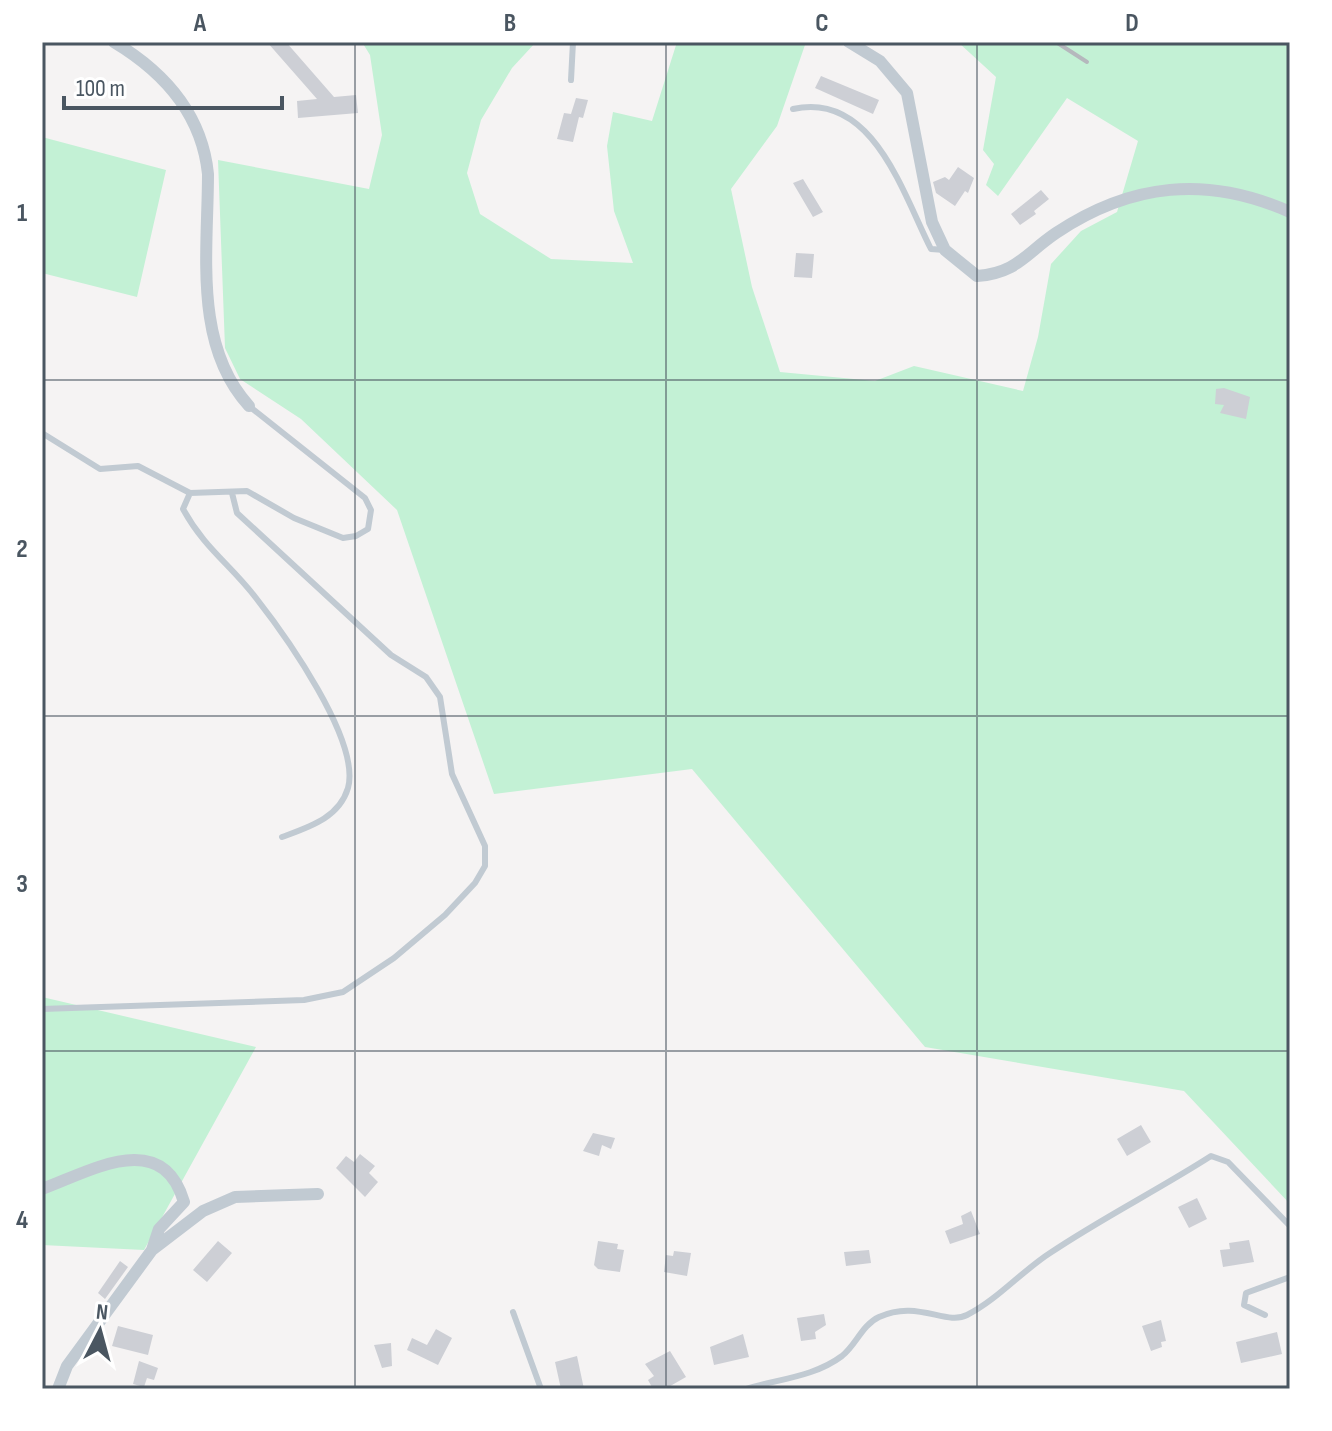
<svg xmlns="http://www.w3.org/2000/svg" width="1332" height="1431" viewBox="0 0 1332 1431" font-family="'Sofia Sans Condensed',sans-serif">
	<style>
		.green { fill: #c3f1d5 }
		.building { fill: #cdcfd5 }
		.lines { fill: none; stroke-linecap: round; stroke-linejoin: round }
		.lane { stroke: #c1cad2; stroke-width: 6 }
		.street { stroke: #c1cad2; stroke-width: 12 }
		.rail { stroke: #b5b8bd; stroke-width: 4 }
		.grid { fill: none; stroke: #4a5661; stroke-width: 2; stroke-opacity: 0.55 }
		.neatline { fill: none; stroke: #4a5661; stroke-width: 3 }
		.grid-label { font-size: 26px; text-anchor: middle; font-weight: bold; fill: #4a5661 }
	</style>
	<rect width="100%" height="100%" fill="#f5f3f3"/>
	<path class="green" d="M362 42H536L512 68 481 120 467 173 480 214 551 259 633 263 614 211 607 146 613 112 652 121 677 42H806L777 126 731 189 752 287 780 372 875 381 914 366 1023 391 1038 337 1051 264 1081 231 1117 212 1138 141 1067 98 998 196 986 185 994 164 983 150 996 77 958 42H1290V1204L1184 1091 925 1047 692 769 494 794 397 510 301 419 240 379 225 348 218 160 369 189 382 135 370 55Z
		M42 137 166 170 137 297 42 273Z
		M42 997 256 1047 144 1250 42 1245Z"/>
	<path class="building" d="M267 42H286L334 97 356 95 358 113 298 118 297 101 317 99Z
		M821 76 879 100 873 114 815 88Z
		M576 98 588 100 583 118 579 117 573 142 557 139 564 113 571 114Z
		M958 167 974 178 968 193 965 191 955 206 936 193 933 182 945 177 949 180Z
		M803 179 823 212 813 217 793 183Z
		M1041 190 1049 199 1034 211 1036 214 1020 225 1011 214Z
		M796 253 814 254 812 278 794 277Z
		M1224 388 1250 397 1246 419 1220 413 1224 405 1215 404 1216 389Z
		M1141 1125 1151 1142 1127 1156 1117 1139Z
		M593 1133 615 1138 611 1149 602 1145 599 1156 583 1151Z
		M360 1154 375 1166 369 1173 378 1182 365 1197 336 1168 346 1156 354 1162Z
		M1197 1198 1207 1219 1189 1228 1178 1207Z
		M971 1211 980 1234 950 1244 945 1231 963 1224 961 1216Z
		M1249 1240 1254 1262 1223 1267 1220 1250 1230 1249 1229 1243Z
		M218 1241 232 1253 207 1282 193 1270Z
		M598 1241 618 1244 617 1249 624 1250 620 1272 598 1269 594 1265Z
		M869 1250 871 1263 846 1266 844 1252Z
		M674 1251 691 1253 687 1276 664 1272 666 1255 673 1256Z
		M120 1261 128 1267 105 1299 98 1293Z
		M824 1314 826 1325 815 1332 816 1339 801 1341 797 1318Z
		M1161 1320 1166 1341 1161 1342 1162 1347 1151 1351 1142 1326Z
		M118 1326 153 1335 148 1355 112 1346Z
		M436 1329 452 1338 438 1365 407 1350 412 1338 427 1345Z
		M1277 1332 1282 1354 1241 1363 1236 1342Z
		M743 1334 749 1357 714 1365 710 1347Z
		M391 1343 392 1366 382 1368 374 1345Z
		M670 1351 686 1377 665 1389H653L648 1380 654 1376 645 1364Z
		M577 1356 584 1389H561L555 1362Z
		M139 1361 158 1368 154 1380 147 1378 144 1387 133 1384Z"/>
	<g class="lines">
		<path class="lane" d="M571 80 573 42
			M793 109C873 91 903 194 931 249L945 250
			M42 433 100 469 138 466 190 493 247 491 294 518 343 538 356 536 368 529 371 510 365 498 249 406
			M190 493 183 509C205 549 230 564 256 598 285 635 361 741 348 788 339 818 309 827 282 837
			M42 1009 304 1000 343 992 394 958 445 915 475 883 485 866V846L452 774 440 697 426 677 391 655 237 513 232 493
			M513 1312 541 1389
			M1265 1315 1244 1305 1246 1293 1290 1277
			M746 1389C778 1379 814 1377 842 1356 856 1345 862 1325 879 1317 917 1299 946 1326 967 1315 997 1300 1022 1271 1050 1253 1102 1218 1158 1190 1211 1156L1228 1162 1290 1226"/>
		<path class="street" d="M114 42C164 72 202 115 208 174 208 251 193 345 249 406
			M849 42 880 61 907 93 932 222 945 250 977 276C1017 273 1025 254 1056 233 1131 183 1207 175 1290 212
			M42 1189C89 1172 162 1127 184 1202L159 1229 152 1250
			M58 1389 67 1366 152 1250 203 1211 235 1197 318 1194"/>
		<path class="rail" d="M1056 42 1087 62"/>
	</g>
	<path class="grid" d="M355 42V1389M666 42V1389M977 42V1389M42 380H1290M42 716H1290M42 1051H1290"/>
	<rect width="1332" height="1431" fill="none" stroke="#ffffff" stroke-width="88"/>
	<g transform="translate(100 1331) rotate(6)" stroke="#ffffff" stroke-width="6" paint-order="stroke">
	<path d="M0-6L14 30L0 20L-14 30Z" fill="#4a5661"/>
	<text y="-12" font-size="22" font-weight="bold" text-anchor="middle" fill="#4a5661">N</text>
	</g>
	<path d="M64 96v12h218v-12" fill="none" stroke="#4a5661" stroke-width="4"/>
	<text x="76" y="96" font-size="24" fill="#4a5661" stroke="#ffffff" stroke-width="6" paint-order="stroke">100 m</text>
	<rect x="44" y="44" width="1244" height="1343" class="neatline"/>
	<g class="grid-label">
		<text x="200" y="31">A</text>
		<text x="510" y="31">B</text>
		<text x="822" y="31">C</text>
		<text x="1132" y="31">D</text>
		<text x="22" y="221">1</text>
		<text x="22" y="557">2</text>
		<text x="22" y="892">3</text>
		<text x="22" y="1228">4</text>
	</g>
</svg>
